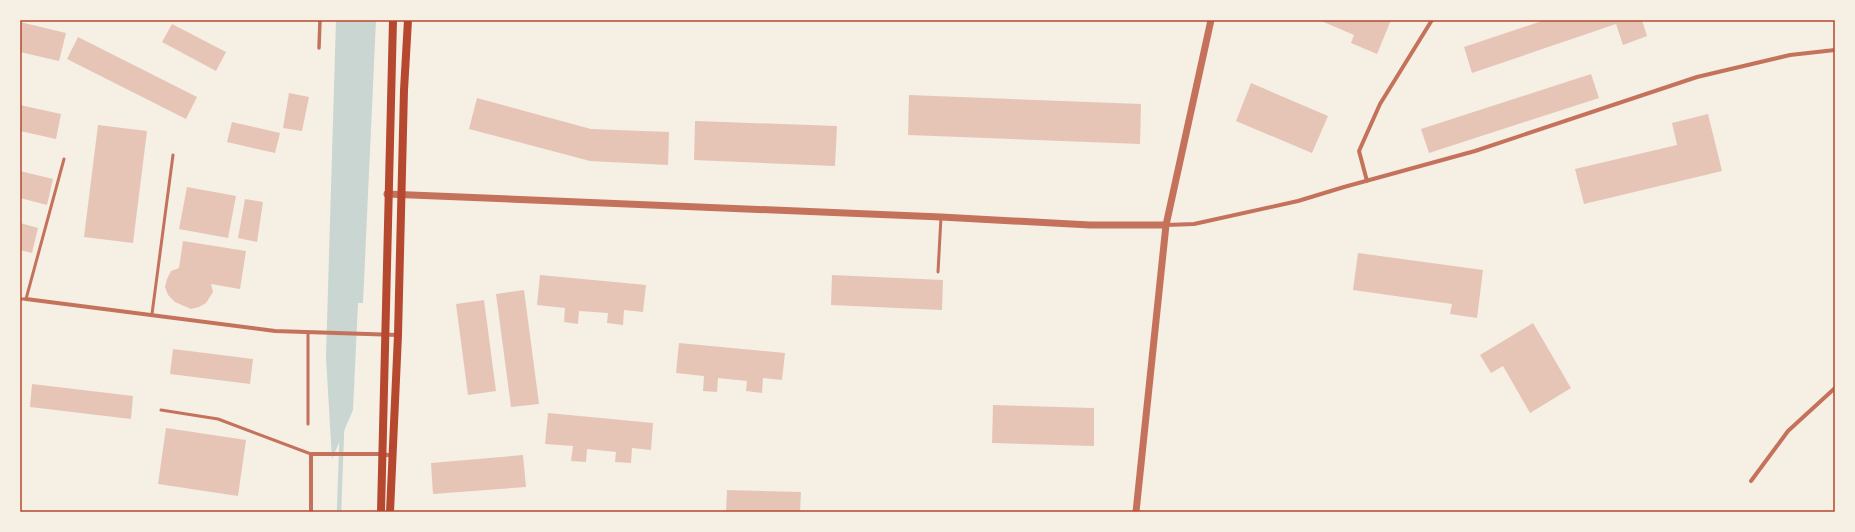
<svg xmlns="http://www.w3.org/2000/svg" width="1855" height="532" viewBox="0 0 1855 532" font-family="Lora,serif">
	<style>
		.water { fill: #c9d6d2 }
		.lines { fill: none; stroke-linecap: round; stroke-linejoin: round }
		.stream { stroke: #c9d6d2; stroke-width: 4.5 }
		.building { fill: #e6c5b7 }
		.service { stroke: #c5725c; stroke-width: 3 }
		.pedestrian { stroke: #c5725c; stroke-width: 3.5 }
		.minor { stroke: #c5725c; stroke-width: 4 }
		.tertiary { stroke: #c5725c; stroke-width: 7 }
		.secondary { stroke: #b5482f; stroke-width: 8 }
		.neatline { fill: none; stroke: #b5482f; stroke-width: 1.5 }
	</style>
	<rect width="100%" height="100%" fill="#f6efe4"/>
	<path class="water" d="M336 20H376L363 303H358L353 410 332 459 326 357Z"/>
	<g class="lines">
		<path class="stream" d="M339 512 342 430"/>
	</g>
	<path class="building" d="M1319 20H1391L1377 54 1351 43 1354 35Z
		M1545 20H1642L1647 36 1623 45 1616 24 1472 73 1464 47Z
		M20 22 66 33 59 61 20 52Z
		M172 24 226 52 216 71 162 42Z
		M78 37 197 97 186 119 67 59Z
		M1591 74 1599 98 1429 153 1421 129Z
		M1251 83 1328 116 1312 153 1236 121Z
		M289 93 309 97 302 131 283 128Z
		M909 95 1141 104 1140 144 908 135Z
		M477 98 591 129 669 132 668 165 590 161 469 129Z
		M20 105 61 114 56 139 20 131Z
		M1708 114 1722 171 1584 204 1575 169 1677 145 1672 123Z
		M695 121 837 126 835 166 694 160Z
		M232 122 280 133 275 153 227 142Z
		M98 125 147 131 133 243 84 237Z
		M20 171 53 179 47 205 20 198Z
		M187 187 236 196 228 238 179 229Z
		M245 199 263 202 257 242 238 238Z
		M20 223 38 228 32 253 20 250Z
		M183 241 246 251 240 289 211 284 213 292 206 303 199 307 191 309 175 302 168 295 165 287 167 279 171 271 179 268Z
		M1358 253 1483 270 1477 318 1450 314 1452 304 1353 290Z
		M540 275 646 285 643 312 624 310 623 325 607 323 608 313 579 311 578 324 564 322 565 308 537 305Z
		M832 275 943 280 942 310 831 305Z
		M524 290 539 404 511 407 496 294Z
		M484 300 496 391 468 395 456 304Z
		M1533 323 1571 388 1530 413 1503 366 1491 373 1480 355Z
		M679 343 785 353 782 380 763 378 762 393 746 391 747 381 718 378 717 392 703 391 704 376 676 373Z
		M173 349 253 359 250 384 170 374Z
		M32 384 133 396 131 419 30 407Z
		M993 405 1094 408V446L992 443Z
		M548 413 653 423 651 450 632 448 631 463 615 462 616 452 587 449 586 462 571 461 573 446 545 444Z
		M166 428 246 440 238 496 158 484Z
		M523 455 526 487 433 494 431 463Z
		M727 490 801 492 800 512H726Z"/>
	<g class="lines">
		<path class="service" d="M938 272 941 217
			M20 299H26L64 159
			M152 314 173 155
			M161 410 218 419 311 454
			M308 424V332"/>
		<path class="pedestrian" d="M319 48 320 20"/>
		<path class="minor" d="M1367 181 1359 151 1380 104 1432 20
			M1166 225 1194 224 1298 201 1344 187 1475 151 1697 77 1790 55 1835 50
			M26 299 275 331 398 335
			M1751 481 1788 431 1835 388
			M311 512V454H383L392 456"/>
		<path class="tertiary" d="M387 194 941 217 1090 225H1166
			M1136 512 1166 225 1211 20"/>
		<path class="secondary" d="M381 512 393 20
			M390 512 398 335 404 90 408 20"/>
	</g>
	<rect width="1855" height="532" fill="none" stroke="#f6efe4" stroke-width="42"/>
	<rect x="21" y="21" width="1813" height="490" class="neatline"/>
</svg>
